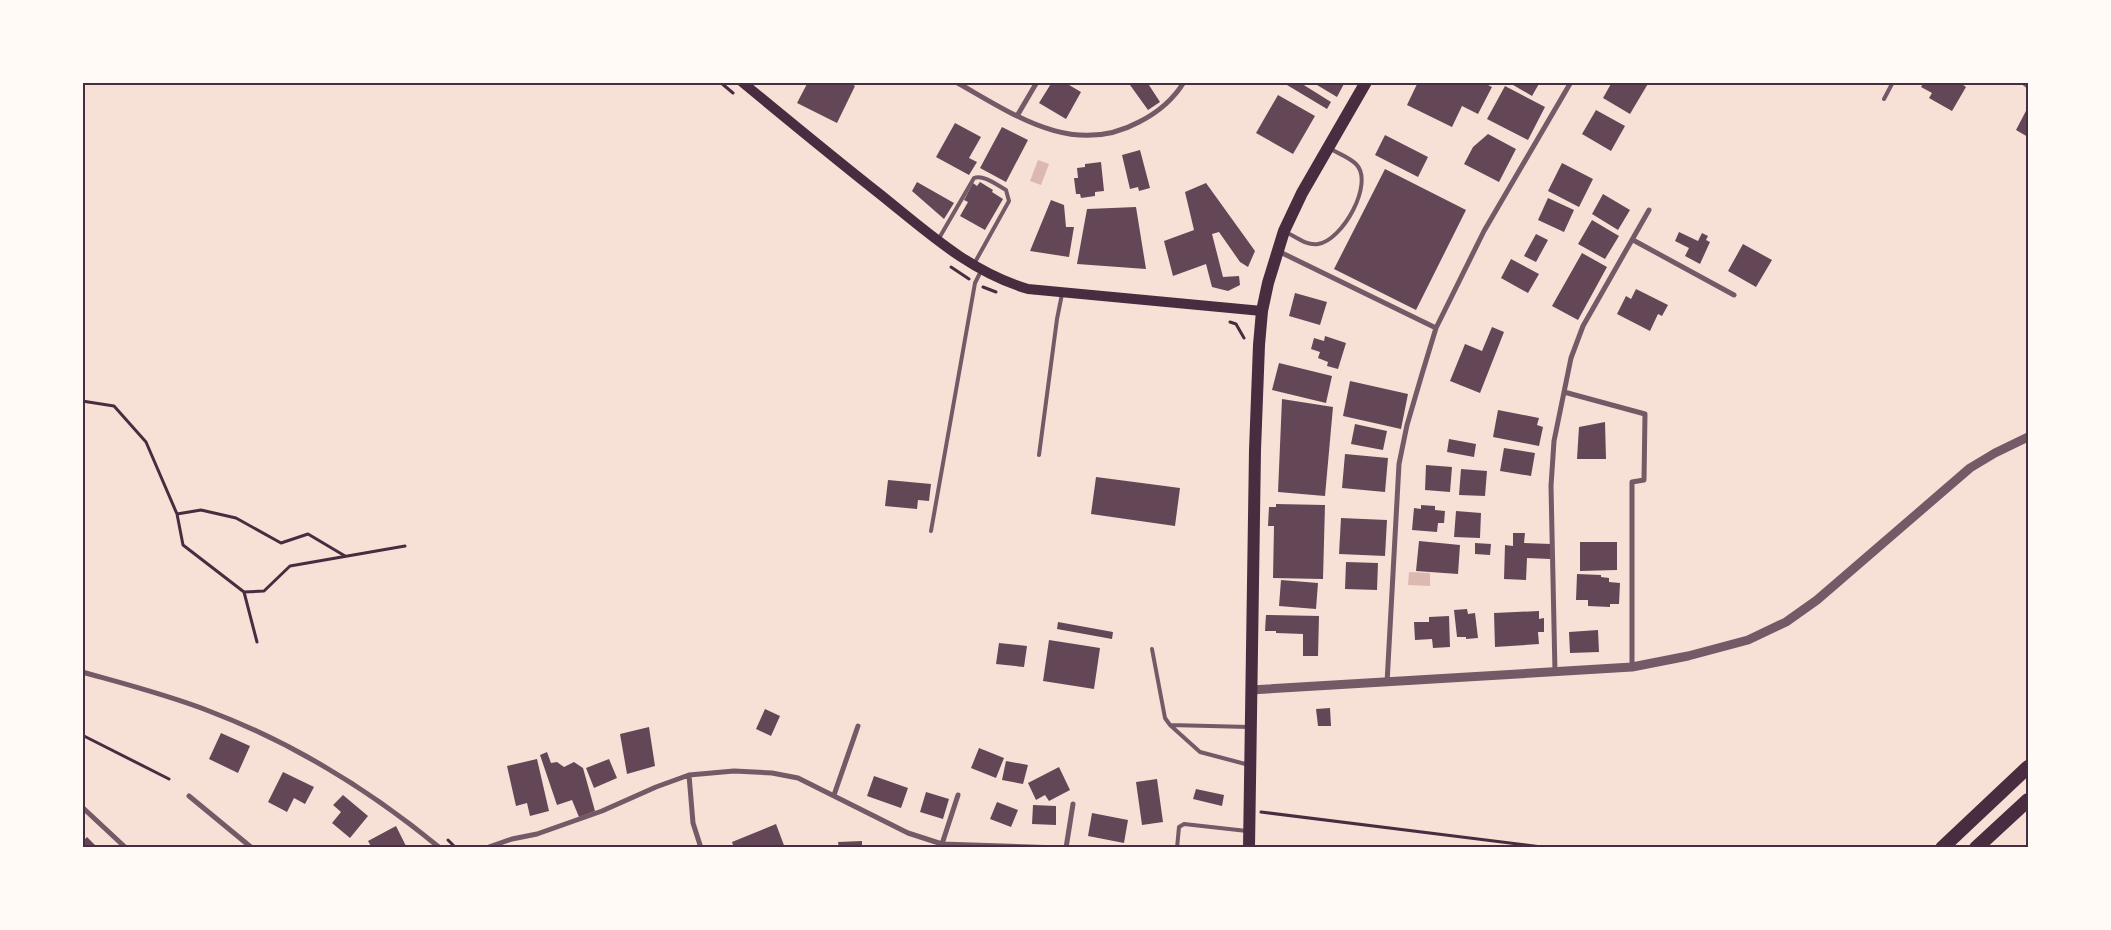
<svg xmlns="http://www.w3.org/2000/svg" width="2111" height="930" viewBox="0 0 2111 930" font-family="'Alegreya Sans',sans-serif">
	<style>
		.water { fill: #dcb8b0 }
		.building { fill: #644757 }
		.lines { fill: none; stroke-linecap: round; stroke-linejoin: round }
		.path { stroke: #4a2c40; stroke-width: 3 }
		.service { stroke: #755966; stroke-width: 4 }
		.minor { stroke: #755966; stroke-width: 5 }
		.tertiary { stroke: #755966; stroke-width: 9 }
		.secondary { stroke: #4a2c40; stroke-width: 10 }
		.primary { stroke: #4a2c40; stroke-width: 12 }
		.trunk { stroke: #4a2c40; stroke-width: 14 }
		.neatline { fill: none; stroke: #4a2c40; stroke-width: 2 }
	</style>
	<rect width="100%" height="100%" fill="#f7e1d7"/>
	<path class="water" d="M1038 160 1049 164 1041 185 1030 181Z
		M1409 572 1430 573V586L1408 585Z"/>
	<path class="building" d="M808 82H816L822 85 823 82H848L855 86 837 123 797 103Z
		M1052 82H1064L1081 92 1066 119 1039 103Z
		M1134 82H1147L1160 102 1148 110 1130 85Z
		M1282 82H1299L1331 102 1327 109Z
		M1319 82H1345L1337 97 1317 85Z
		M1418 82H1482L1492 87 1478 114 1462 106 1452 127 1407 105Z
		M1508 82H1540L1532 96Z
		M1612 82H1649L1630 114 1603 98Z
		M1924 82H1959L1966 87 1952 111 1929 98 1932 93 1921 87Z
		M1505 86 1545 107 1528 140 1487 119Z
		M1278 95 1315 116 1293 154 1256 133Z
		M2028 107V137L2016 130Z
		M1596 110 1625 126 1611 151 1582 134Z
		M955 123 981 137 969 158 977 162 969 175 936 157Z
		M1002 127 1028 140 1006 182 980 168Z
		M1488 134 1516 149 1499 182 1464 164 1473 147Z
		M1385 135 1428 157 1418 177 1375 155Z
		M1140 150 1150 188 1139 191 1138 187 1130 189 1122 155Z
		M1101 162 1104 191 1095 192V196L1081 198 1080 194H1076L1074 178H1078L1077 168 1085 167V164Z
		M1562 163 1593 179 1579 207 1548 191Z
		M1385 169 1466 210 1416 310 1334 269Z
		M917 182 954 203 944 219 912 191Z
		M980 182 993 190 992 192 1003 199 985 230 960 216 968 202 964 200 973 183 977 186Z
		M1206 183 1255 251 1248 267 1240 262 1219 232 1212 234 1223 277 1239 276 1240 285 1228 291 1212 287 1206 264 1173 276 1164 241 1194 230 1185 192Z
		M1603 194 1630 210 1618 230 1592 214Z
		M1548 198 1574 210 1564 232 1538 220Z
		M1051 200 1064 205 1066 227H1074L1069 257 1030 251Z
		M1136 207 1146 269 1077 264 1087 209Z
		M1592 220 1619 236 1605 259 1578 244Z
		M1679 232 1698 241 1702 233 1708 236 1706 240 1710 242 1700 264 1685 256 1689 248 1675 241Z
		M1536 234 1548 240 1536 262 1524 256Z
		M1743 244 1772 260 1756 287 1728 271Z
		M1582 253 1607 267 1578 320 1552 306Z
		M1511 259 1539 274 1528 293 1501 278Z
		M1636 289 1668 305 1662 316 1658 314 1650 331 1617 314 1626 296 1631 299Z
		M1295 293 1327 302 1320 325 1289 316Z
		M1492 327 1504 332 1480 393 1450 381 1465 344 1482 351Z
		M1325 336 1346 343 1338 369 1327 366 1328 362 1318 358 1320 352 1311 349 1314 338 1324 341Z
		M1279 363 1332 376 1326 403 1272 390Z
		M1350 381 1408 394 1401 429 1343 416Z
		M1282 399 1333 407 1325 496 1278 492Z
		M1498 410 1539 418 1537 425 1543 427 1539 446 1493 437Z
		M1605 422 1606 459H1577L1579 427Z
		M1355 424 1387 431 1383 450 1351 444Z
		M1449 439 1476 444 1474 457 1447 452Z
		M1504 448 1535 453 1531 476 1500 471Z
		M1345 454 1388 458 1385 492 1342 488Z
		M1426 465 1452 467 1450 492 1425 490Z
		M1461 469 1487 471 1485 496 1459 495Z
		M1096 477 1180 488 1175 526 1091 514Z
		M888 480 931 484 929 501 918 500 917 509 885 506Z
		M1276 504 1325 505 1323 579 1273 578 1274 526H1268L1269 507H1276Z
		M1421 505 1435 506V510L1445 511 1444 523H1438L1437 532 1412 530 1414 508 1421 509Z
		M1456 511 1481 513 1480 538 1454 537Z
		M1341 518 1387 520 1385 556 1339 554Z
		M1513 533H1525L1524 543 1551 544 1550 559 1527 558 1526 580 1504 579 1505 545 1513 546Z
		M1419 541 1460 545 1458 574 1416 571Z
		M1580 542H1617V570L1580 571Z
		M1475 543 1491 544 1490 555 1475 554Z
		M1346 562 1378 563 1377 590 1345 589Z
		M1577 574 1601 575V577L1609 578V582L1620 583 1619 604H1610V607L1588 606V600H1576Z
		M1281 580 1318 583 1316 609 1279 606Z
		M1467 609 1468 614 1475 613 1478 638 1466 639V637H1457L1454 610Z
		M1539 611V619L1544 618V632H1538L1539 644 1495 647 1494 613Z
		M1266 615 1319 616 1318 656H1303V634L1276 633V631H1265Z
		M1449 616 1450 647 1433 648 1432 639 1415 640 1414 622H1429V617Z
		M1058 622 1113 632 1112 639 1057 629Z
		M1598 630 1599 652 1570 653 1569 632Z
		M1049 640 1100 648 1094 689 1043 681Z
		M999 643 1027 646 1024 667 996 664Z
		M1330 708 1331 726H1318L1316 709Z
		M765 709 780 716 771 736 756 729Z
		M649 727 655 766 627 774 620 734Z
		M221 733 250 746 238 773 209 759Z
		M979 748 1004 758 996 778 971 768Z
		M547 752 551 763 557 762 564 767 574 762 583 768 595 811 579 817 572 800 557 805 540 755Z
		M537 759 549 811 530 816 527 803 516 806 507 766Z
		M609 759 617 778 594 788 586 768Z
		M1006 761 1028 765 1023 784 1002 780Z
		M1059 767 1070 790 1049 801 1045 795 1036 800 1028 783Z
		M283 772 314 787 305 804 294 798 287 812 268 802Z
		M874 776 908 788 901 808 867 796Z
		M1157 779 1163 822 1142 825 1136 782Z
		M1196 789 1224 795 1222 806 1193 799Z
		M926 792 949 799 943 819 920 812Z
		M343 795 368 816 350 838 332 823 341 812 333 805Z
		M997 802 1018 810 1011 827 990 819Z
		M1033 805 1056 806V825L1032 824Z
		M1092 813 1128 820 1124 843 1088 836Z
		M776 824 785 848H734L732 842Z
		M396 826 407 848H372L368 841Z
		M87 837 98 848H82V842Z
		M862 841V848H839L838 842Z"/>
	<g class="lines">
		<path class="path" d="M720 82 733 93
			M82 86 83 82
			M951 267 969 279
			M983 287 996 292
			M1230 322 1236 324 1244 338
			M82 401 114 406 146 442 177 514 183 545 244 592 257 642
			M177 514 201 510 236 518 281 543 308 534 345 556
			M244 592 264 591 290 566 405 546
			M82 735 169 779
			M1261 812 1550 848
			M448 840 454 846"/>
		<path class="service" d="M1884 99 1893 82
			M1286 232C1296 237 1307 246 1318 244 1342 241 1375 183 1356 164 1349 157 1337 153 1329 148
			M938 240 974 178C983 174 997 185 1006 190L1009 201 974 264
			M1039 455 1057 319 1062 294
			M931 531 975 283 981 271
			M1152 649 1165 718 1170 725 1249 727
			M1170 725 1200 752 1249 765
			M1177 848 1179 827 1184 824 1247 831"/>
		<path class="minor" d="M956 82C1013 114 1073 158 1139 122 1157 113 1173 100 1184 82
			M2023 82 2028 86
			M1017 116 1037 82
			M1633 240 1734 295
			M1278 251 1436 328
			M1564 392 1645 414 1644 480 1632 482V667
			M82 672C125 684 168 695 209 711 293 743 371 791 440 848
			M1555 672 1551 486 1554 441 1571 358 1583 326 1649 210
			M1387 683 1399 464 1407 425 1422 374 1436 328 1484 231 1571 82
			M689 775 693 823 701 848
			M834 795 858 726
			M189 796 252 848
			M82 807 126 848
			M942 844 958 795
			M486 848 512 839 537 834 602 811 656 787 689 775 734 771 772 773 798 778 908 833 942 844 1059 848
			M1066 848 1073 804"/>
		<path class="tertiary" d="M1251 690 1632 667 1688 656 1748 640 1786 622 1817 600 1970 468 1995 453 2028 437"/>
		<path class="secondary" d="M742 82C788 120 834 158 881 195 927 232 970 272 1028 289L1262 311"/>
		<path class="primary" d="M1249 848 1255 450 1259 345 1262 311 1268 283 1284 231 1302 193 1366 82"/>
		<path class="trunk" d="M1942 848 2028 767
			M1976 848 2028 800"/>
	</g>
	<rect width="2111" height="930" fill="none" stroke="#fffaf5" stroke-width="168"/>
	<rect x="84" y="84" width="1943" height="762" class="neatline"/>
</svg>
